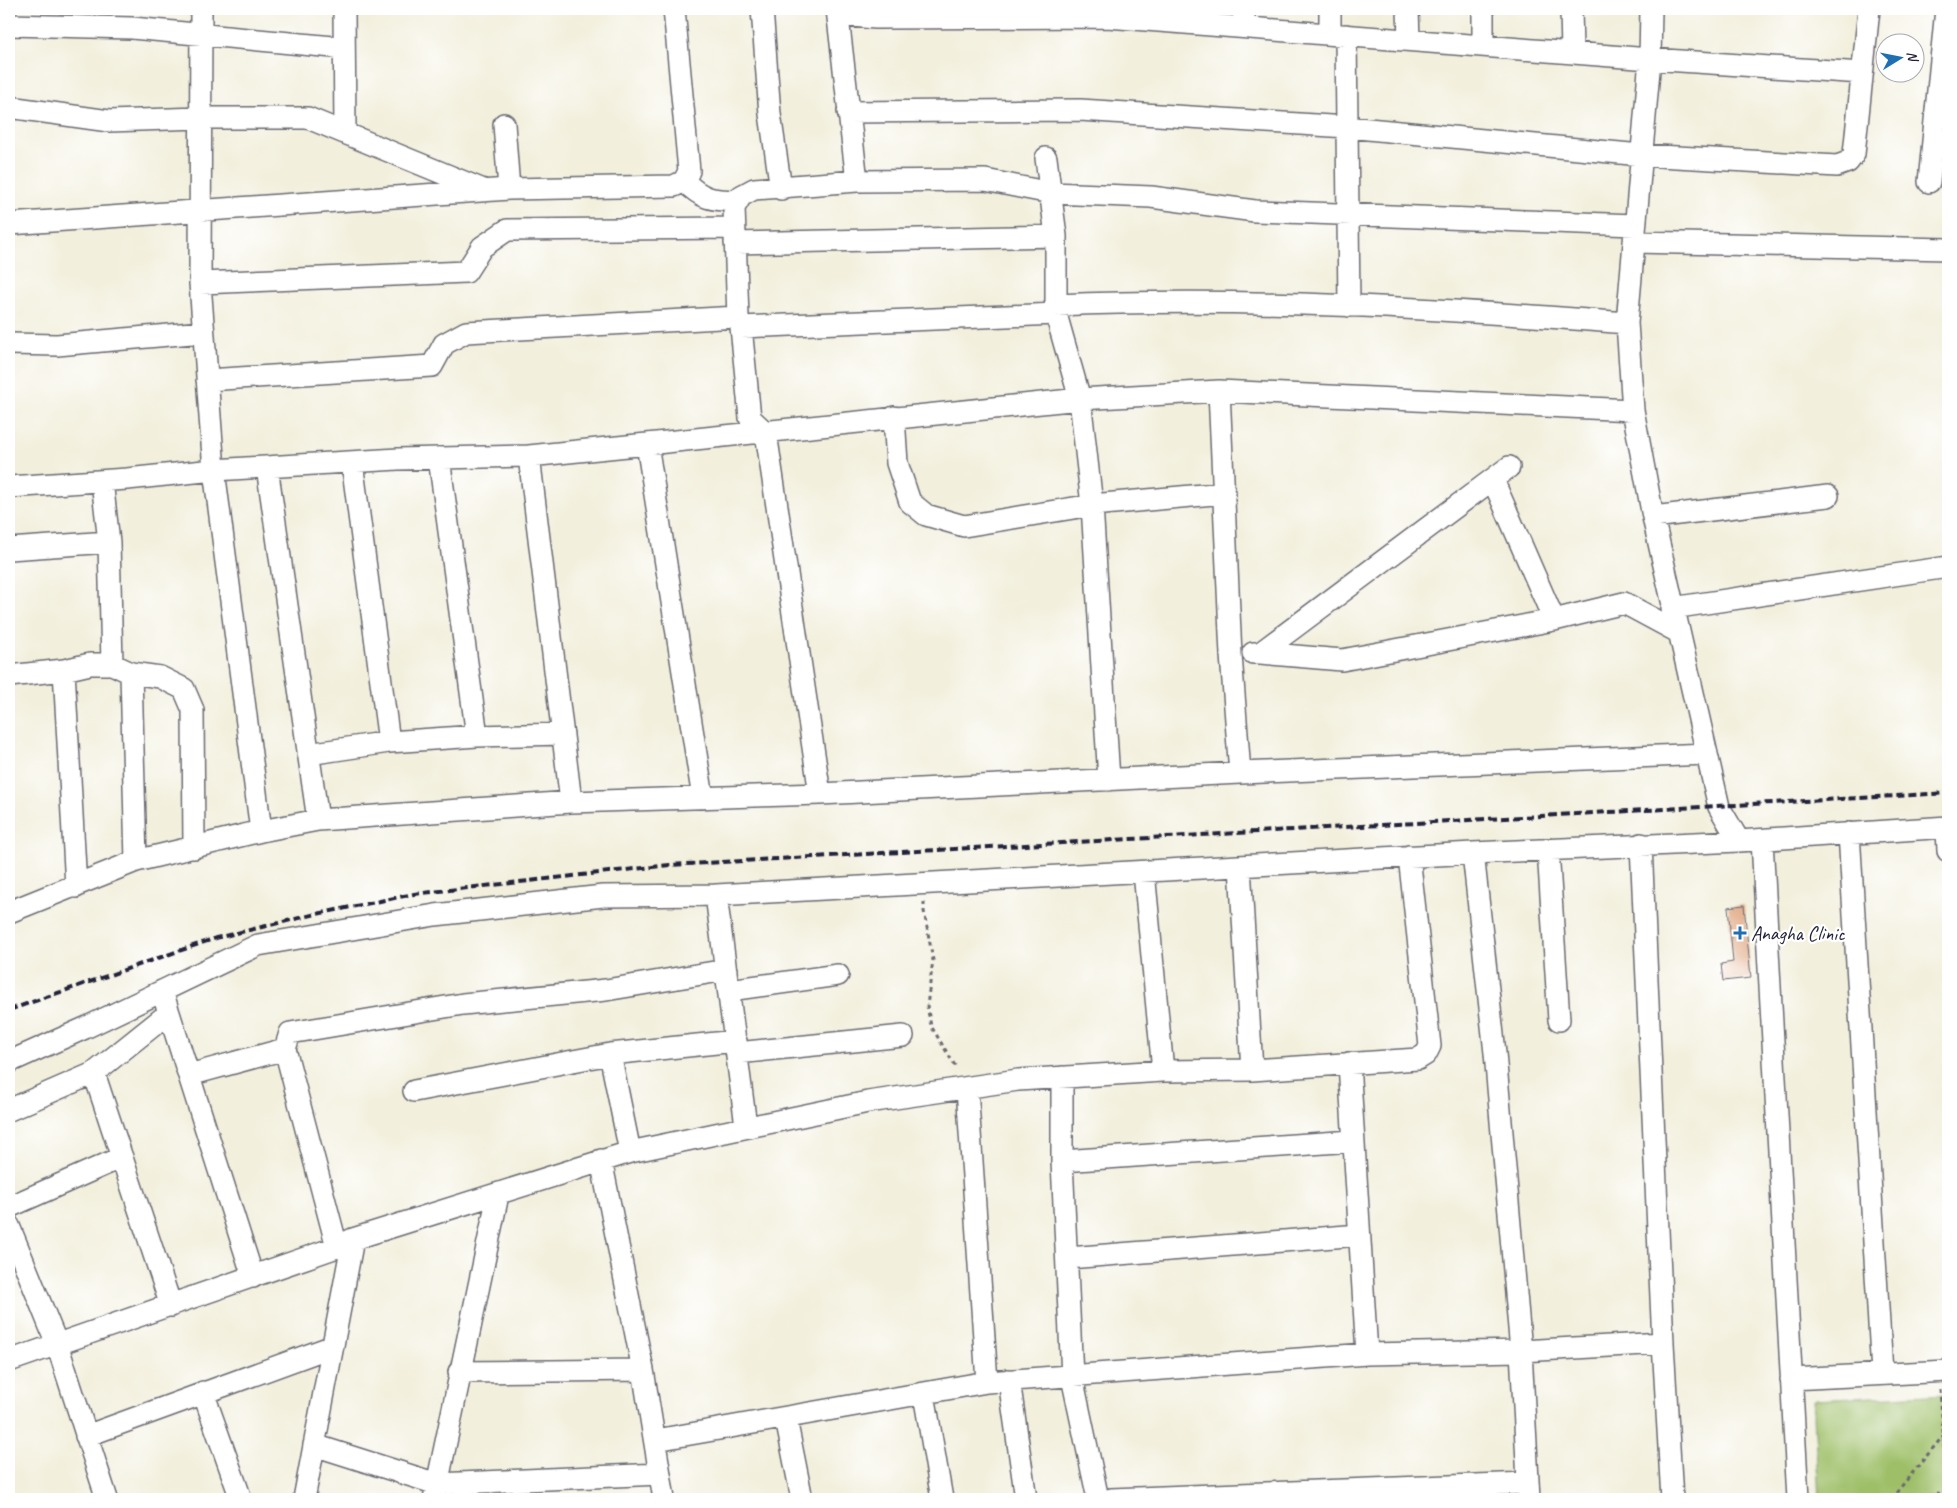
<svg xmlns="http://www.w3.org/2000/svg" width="1957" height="1508" viewBox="0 0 1957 1508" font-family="Caveat,sans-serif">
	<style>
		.green { fill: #9ebf68; stroke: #607052 }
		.building { fill: #e0a580 }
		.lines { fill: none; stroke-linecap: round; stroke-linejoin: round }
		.street-casing { stroke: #6b6a73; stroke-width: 24 }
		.path { stroke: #6b6a73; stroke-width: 3; stroke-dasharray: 4 4; stroke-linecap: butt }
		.street { stroke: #fff; stroke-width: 21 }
		.rail { stroke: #22223b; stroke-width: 4; stroke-dasharray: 8 4; stroke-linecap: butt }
		.poi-dot { fill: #1f6fb2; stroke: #fff; stroke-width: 2 }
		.labels { text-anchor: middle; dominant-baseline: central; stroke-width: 4.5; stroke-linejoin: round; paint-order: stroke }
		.poi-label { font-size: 20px; fill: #22223b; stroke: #fff; text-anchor: start }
	</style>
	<rect width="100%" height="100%" fill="#fff"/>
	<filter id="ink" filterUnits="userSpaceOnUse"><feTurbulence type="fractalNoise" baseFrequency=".02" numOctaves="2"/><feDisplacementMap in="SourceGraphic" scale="10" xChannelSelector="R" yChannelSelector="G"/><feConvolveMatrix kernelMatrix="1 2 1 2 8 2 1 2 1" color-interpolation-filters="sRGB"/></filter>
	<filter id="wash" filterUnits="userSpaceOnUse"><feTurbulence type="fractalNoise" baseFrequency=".0096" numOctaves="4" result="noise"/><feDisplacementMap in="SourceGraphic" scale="20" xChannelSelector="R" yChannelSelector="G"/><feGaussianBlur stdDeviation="1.12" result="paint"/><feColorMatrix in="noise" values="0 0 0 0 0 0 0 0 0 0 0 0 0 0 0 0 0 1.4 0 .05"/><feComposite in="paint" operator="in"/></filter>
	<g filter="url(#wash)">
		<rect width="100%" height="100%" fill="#f2efdc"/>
		<path class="green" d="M1948 1393V1499H1819L1813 1400Z"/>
		<g id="blocks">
			<path class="building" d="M1744 905 1751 978 1723 981 1721 964 1733 962 1728 907Z"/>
		</g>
	</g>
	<g filter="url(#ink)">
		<use href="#blocks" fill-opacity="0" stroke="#6b6a73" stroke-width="1"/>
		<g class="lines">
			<defs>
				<path id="street" d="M201 9 200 283 214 470 261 831
					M344 9 345 133
					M762 9 770 114 781 189
					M837 9 857 181
					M1330 9V34
					M1408 9 1409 40
					M1483 9V45
					M1571 9 1572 52
					M1651 9 1650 59 1627 323 1633 410 1653 517 1719 807 1739 841
					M838 15 876 18 1107 17 1650 59 1862 73
					M9 25 132 28 344 48
					M1244 27V9
					M1346 35 1349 306
					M9 107 109 121 200 118H308L481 189
					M848 112 1080 110 1347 127 1641 155 1837 166 1848 162 1854 154 1869 9
					M504 124 509 189
					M1046 158 1056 236V314L1080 399 1092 505 1109 780
					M684 181C703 200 712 200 738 201
					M1929 182 1946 9
					M9 224 509 189 674 186 684 181 689 171 674 9
					M1635 242 1948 249
					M735 243 1056 236
					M200 283 466 272 482 247 507 230 734 228
					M1055 305C1246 297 1437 308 1627 323
					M741 327 1056 314
					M9 344 57 345 203 332
					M207 380 432 366 444 344 466 332 738 317
					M1219 391 1231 655 1240 773
					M894 417 897 463 910 502 926 515 964 526 1092 505 1225 493
					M529 456 571 802
					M439 458 477 736
					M352 462 389 742
					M267 467 318 820
					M1493 480 1554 620
					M102 481 109 542 112 664
					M9 487 127 479 214 470 398 459 529 456 647 444
					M1653 517 1828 496
					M9 549 109 542
					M1672 608 1948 567
					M1253 653H1260L1509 467
					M1260 653 1342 660 1554 620 1624 603 1678 632
					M64 670 90 664H112L131 673 160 677 184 689 193 710 194 848
					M131 673 136 861
					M9 676 64 670 76 887
					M308 754 389 742 477 736 563 734
					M820 794 766 433 750 418 741 327 738 317 734 208 741 196 754 189 857 181 985 180 1051 193 1151 197 1255 211 1635 225
					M703 798 647 444 1080 399 1219 391 1633 410
					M1947 828 1948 851
					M1849 833 1882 1373
					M1762 840 1798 1499
					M1641 844 1663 1343 1672 1499
					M1548 849 1559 1020
					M1473 853 1495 1053 1521 1351 1529 1499
					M1240 866 1252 1070
					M1144 872 1163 1071
					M716 895 746 1126
					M9 912 136 861 261 831 318 820 571 802 820 794 1240 773 1707 754
					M729 990 838 975
					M162 991 253 1277
					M737 1053 903 1036
					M610 1054 630 1152
					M9 1062 85 1028 258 945 435 915 603 896 716 895 1473 853 1739 841 1948 827
					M1349 1063 1367 1354
					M94 1073 171 1306
					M189 1075 285 1049
					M1062 1077V1161L1072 1377 1098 1499
					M967 1088 987 1382
					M414 1091 610 1054 736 1041
					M9 1110 94 1073 169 1013
					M601 1160 643 1370 664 1499
					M1062 1161 1353 1141
					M9 1207 122 1157
					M9 1226 57 1344 107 1499
					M337 1247 285 1049 290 1033 463 1004 606 990 726 970
					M1068 1258 1360 1235
					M9 1361 337 1247 353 1239 630 1152 868 1102 1018 1080 1163 1071 1252 1070 1418 1059 1426 1054 1430 1046 1409 856
					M459 1372 643 1370
					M1791 1379 1948 1371
					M1009 1380 1026 1499
					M203 1392 241 1499
					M924 1394 942 1499
					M786 1419 802 1499
					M86 1436 333 1346
					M656 1440 987 1382 1367 1354 1521 1351 1663 1343
					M314 1445 437 1484 660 1474
					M304 1499 353 1239
					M434 1499 498 1195
					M1111 1499 1528 1483"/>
			</defs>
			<use href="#street" class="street-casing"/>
			<path class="path" d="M924 902V911L933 960 927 1006 931 1026 957 1069
				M1940 1389 1948 1499
				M1891 1499 1943 1436 1948 1440
				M1896 1499 1948 1493"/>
			<use href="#street" class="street"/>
			<path class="rail" d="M9 1010 216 938 312 915 414 894 670 865 1948 793"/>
		</g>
	</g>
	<path class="poi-dot" d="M1737.5 925.5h5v5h5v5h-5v5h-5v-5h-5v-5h5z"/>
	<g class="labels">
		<g class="poi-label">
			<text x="1751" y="933">Anagha Clinic</text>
		</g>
	</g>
	<rect width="1957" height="1508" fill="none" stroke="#fff" stroke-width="30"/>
	<g transform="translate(1900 58) rotate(80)"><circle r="24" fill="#ffffff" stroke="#a7a7b1"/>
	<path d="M0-4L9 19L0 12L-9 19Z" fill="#1f6fb2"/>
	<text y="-8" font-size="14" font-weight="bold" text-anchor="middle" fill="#22223b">N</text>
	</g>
</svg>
